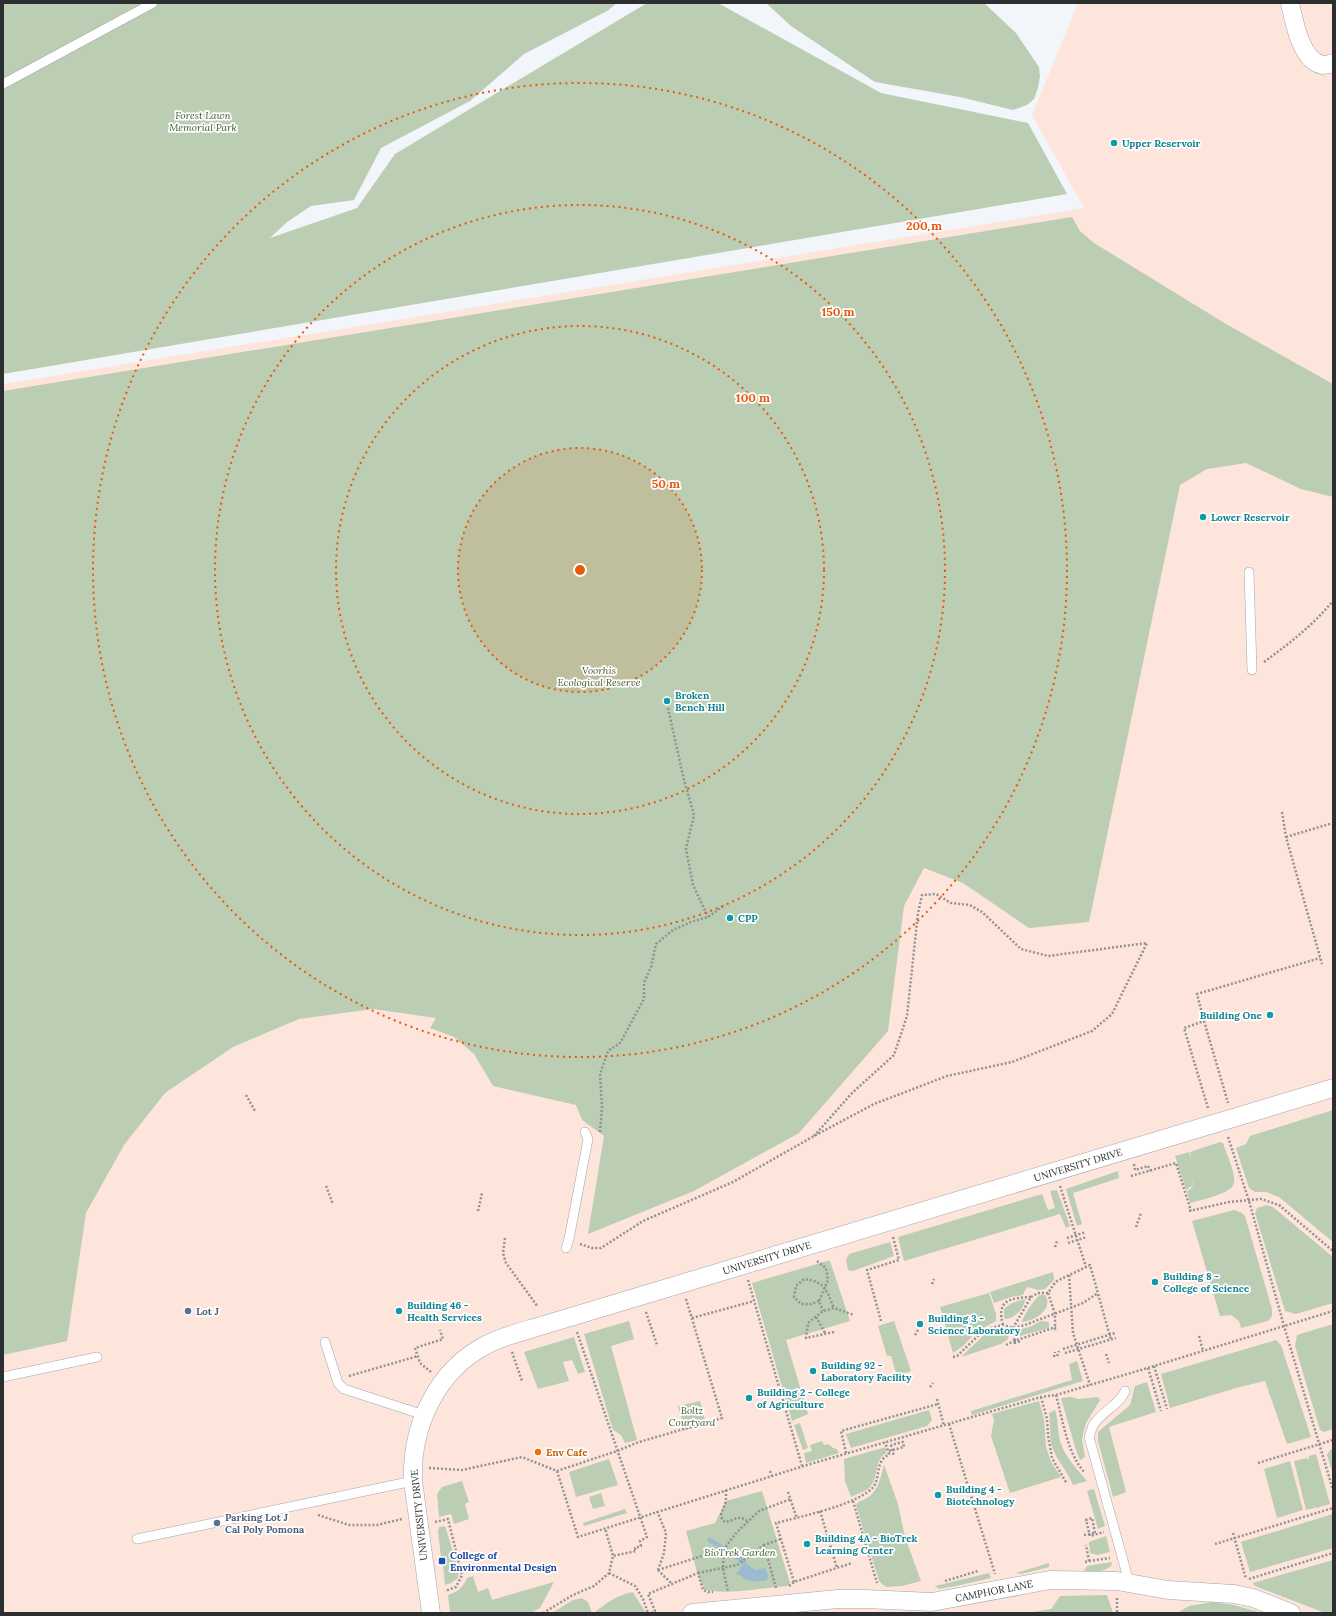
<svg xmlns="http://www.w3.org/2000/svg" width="1336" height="1616" viewBox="0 0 1336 1616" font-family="Lora,serif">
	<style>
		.education { fill: #fee5dc }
		.green { fill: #bbcdb2 }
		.water { fill: #9cbad0 }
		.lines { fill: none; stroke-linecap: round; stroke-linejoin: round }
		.stream { stroke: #9cbad0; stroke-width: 5 }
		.service-casing { stroke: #a2a5a8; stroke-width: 10 }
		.minor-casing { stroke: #a2a5a8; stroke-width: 19 }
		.path { stroke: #909295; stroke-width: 2.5; stroke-dasharray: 2 2; stroke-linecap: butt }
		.service { stroke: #fff; stroke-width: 9 }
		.minor { stroke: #fff; stroke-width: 18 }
		.path-bridge { stroke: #909295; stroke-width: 2.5; stroke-dasharray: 2 2; stroke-linecap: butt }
		.ring { fill: none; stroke: #e8590c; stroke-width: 2; stroke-dasharray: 2 4 }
		.culture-dot { fill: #0f9aa8; stroke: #fff; stroke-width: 1.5 }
		.service-dot { fill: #5c6f8a; stroke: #fff; stroke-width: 1.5 }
		.food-dot { fill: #e8710a; stroke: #fff; stroke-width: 1.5 }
		.transit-dot { fill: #1a4fb4; stroke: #fff; stroke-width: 1.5 }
		.labels { text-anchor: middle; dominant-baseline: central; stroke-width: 3.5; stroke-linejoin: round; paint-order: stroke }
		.park-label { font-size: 10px; font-style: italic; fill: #3e592d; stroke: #fff }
		.culture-label { font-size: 10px; font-weight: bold; fill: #0d838f; stroke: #fff; text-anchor: start }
		.street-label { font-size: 10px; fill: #2d2e2f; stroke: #fff }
		.service-label { font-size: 10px; font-weight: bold; fill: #4e5e75; stroke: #fff; text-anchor: start }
		.food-label { font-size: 10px; font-weight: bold; fill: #c56008; stroke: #fff; text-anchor: start }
		.transit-label { font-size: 10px; font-weight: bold; fill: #164399; stroke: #fff; text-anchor: start }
		.centre { fill: #e8590c; stroke: #fff; stroke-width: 2 }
		.ring-label { font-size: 12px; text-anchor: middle; font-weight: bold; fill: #e8590c; stroke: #fff; stroke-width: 3.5; stroke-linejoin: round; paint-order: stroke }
	</style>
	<rect width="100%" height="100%" fill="#f2f5f9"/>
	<path class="education" d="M1078 3H1333V1613H3V384L1084 208 1032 115Z"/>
	<path class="green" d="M3 3H617L607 11 524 54 470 101 381 148 354 200 311 206 287 222 270 238 357 208 395 154 647 3H718L881 93 1028 123 1067 194 3 374Z
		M766 3H984L1016 33 1039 67 1040 76 1038 88 1034 99 1027 105 1013 110 960 97 875 82 791 26Z
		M1072 217 1080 231 1094 243 1226 324 1333 384V497L1301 489 1246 463 1207 469 1180 485 1089 922 1029 928 963 883 924 868 904 906 888 1031 799 1133 694 1191 588 1234 604 1136 582 1120 576 1105 493 1086 474 1054 454 1037 430 1028 436 1018 373 1009 299 1019 233 1047 165 1093 124 1145 86 1213 67 1341 3 1355V391Z
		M1333 1110V1242L1279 1197 1266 1192H1255L1249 1188 1236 1148 1246 1144 1250 1136Z
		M1220 1142 1223 1143C1226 1153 1236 1173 1234 1183 1232 1194 1200 1200 1190 1203L1187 1191C1193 1189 1193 1184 1194 1177L1192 1186 1186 1190 1175 1156 1189 1152 1191 1160 1190 1152Z
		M1118 1171 1119 1178 1073 1193 1082 1224 1077 1226 1066 1189Z
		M1057 1190 1070 1226 1066 1228 1060 1214 904 1261 898 1237 1042 1194 1048 1210 1055 1208 1050 1191Z
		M1267 1205 1273 1207 1333 1257V1303L1296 1314 1285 1311 1255 1213 1257 1208Z
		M1234 1210 1242 1213 1245 1216 1272 1309V1316L1268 1321 1241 1328 1239 1321 1231 1315 1220 1316 1192 1221Z
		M890 1242 894 1256 853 1271 848 1270 846 1260 849 1254Z
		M827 1261H830L850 1321 786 1340 808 1414 792 1421 752 1283Z
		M1053 1272 1054 1280 1045 1289 1038 1290 1028 1287 1025 1290 1023 1295 1011 1297 994 1303 990 1292Z
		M989 1293 996 1314V1321L976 1332 963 1346 953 1353 940 1307Z
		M1040 1295H1045C1054 1309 1035 1321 1022 1322 1022 1318 1036 1297 1040 1295Z
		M1025 1299C1025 1308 1014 1319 1005 1319L1004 1317V1309L1012 1303Z
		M629 1321 634 1339 611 1346 637 1440 625 1443 621 1435 613 1430 584 1334Z
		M894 1321 911 1371 897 1376 891 1356H887L878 1326Z
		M1041 1321 1049 1322V1328L1020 1336 1015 1332 1016 1330 1030 1327Z
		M1333 1324V1429L1324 1432 1320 1430 1295 1346 1297 1335Z
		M998 1329 1008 1331 1009 1333 1008 1339 1001 1344 961 1357 983 1336Z
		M574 1337 585 1372 578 1374 572 1360 563 1362 569 1381 538 1389 524 1352Z
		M1276 1340 1281 1345 1311 1437 1287 1444 1265 1381 1236 1388 1170 1408 1161 1374Z
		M1077 1361 1083 1381 972 1415 971 1411 1072 1380 1069 1364Z
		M1147 1382 1156 1412 1109 1427 1126 1492 1113 1497 1098 1441V1432L1130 1405 1135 1386Z
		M1071 1397 1078 1399 1098 1397 1100 1400 1086 1423 1083 1434 1082 1440 1085 1457 1080 1460 1075 1447 1061 1398Z
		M700 1401 706 1424 685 1430 678 1406Z
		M1039 1401 1044 1419 1046 1447 1051 1462 1061 1477 1010 1493 991 1436 994 1420 992 1414Z
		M929 1410 932 1420 927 1426 851 1448 846 1434Z
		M1055 1410C1059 1421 1057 1433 1061 1444 1066 1458 1078 1470 1087 1481L1073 1485C1067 1470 1057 1461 1052 1447 1049 1437 1051 1423 1049 1413Z
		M800 1423 808 1448 803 1450 794 1425Z
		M822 1441 824 1445 828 1444 833 1448 837 1449 839 1453 806 1463 804 1453 812 1451 810 1445Z
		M886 1447V1453C873 1460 880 1479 868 1489 864 1492 856 1494 851 1497L845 1481 844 1459Z
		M1333 1449V1474L1327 1455 1330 1450Z
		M1316 1454 1330 1504 1316 1508 1312 1504 1315 1508 1306 1510 1294 1461 1307 1458 1309 1460V1456Z
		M609 1459 618 1485 576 1497 569 1472Z
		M1290 1461 1303 1510 1277 1518 1264 1469Z
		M884 1465 898 1504 905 1537 921 1581 902 1586 886 1587 879 1581 856 1505C859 1500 862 1501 867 1498 878 1492 881 1476 884 1465Z
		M462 1481 469 1502 465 1504 469 1519 454 1524 451 1514 439 1517 437 1494 442 1487Z
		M1094 1489 1105 1526 1098 1529 1087 1491Z
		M762 1491 790 1583 787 1586C769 1587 718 1596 704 1589L697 1572 686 1531 715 1523 726 1501Z
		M601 1493 605 1506 593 1509 589 1497Z
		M625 1509 627 1513 584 1526 583 1523Z
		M1333 1514V1548L1250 1572 1241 1542Z
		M445 1526 459 1571 458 1578 451 1583 445 1585 443 1565 445 1564 444 1557H441L438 1532 439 1527Z
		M1106 1536 1110 1552 1097 1555 1090 1553 1089 1542Z
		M1333 1560V1613H1325L1255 1586 1253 1583Z
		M1112 1562 1111 1566C1102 1573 1095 1572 1084 1571L1087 1566Z
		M1049 1563V1567L1046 1568 1021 1574 1016 1573Z
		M989 1573 991 1578 956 1586 939 1589 935 1586Z
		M473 1576 478 1592 488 1588 492 1600 554 1582 540 1608 531 1613H450L448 1595C457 1592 463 1588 467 1578Z
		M633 1592 646 1613H594C606 1603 617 1595 633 1592Z
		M1107 1595 1113 1613H1028L1051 1609 1060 1596Z
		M582 1598 588 1602 592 1613H552L573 1600Z
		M1212 1602 1234 1605 1262 1613H1177L1189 1606Z"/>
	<path class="water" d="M744 1563 749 1565 755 1570 765 1568 768 1575 767 1580C759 1582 747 1583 742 1576L736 1574Z"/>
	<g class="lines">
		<path class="stream" d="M710 1540 740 1559 744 1563"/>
		<defs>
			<path id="service" d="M3 84 153 3
				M1249 572 1252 670
				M566 1248 569 1239 588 1139 585 1132
				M325 1342 338 1383 344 1389 424 1415
				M3 1377 97 1357
				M1125 1391C1122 1402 1101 1413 1094 1424 1091 1428 1091 1433 1089 1437L1129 1582
				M137 1539 413 1481"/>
			<path id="minor" d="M1290 3C1294 21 1301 62 1323 65 1326 65 1330 64 1333 63
				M431 1613 413 1481C411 1427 436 1371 486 1345 503 1336 524 1331 544 1325L1333 1088
				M692 1613 838 1599H865L932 1602 1050 1580 1117 1581 1168 1590 1234 1594 1253 1598 1291 1613"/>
		</defs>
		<use href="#service" class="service-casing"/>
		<use href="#minor" class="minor-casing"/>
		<path class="path" d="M1264 662C1290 643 1312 626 1333 601
			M668 708 684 780 694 815 686 849 693 885 708 917
			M1282 812 1286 837 1322 964
			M1286 837 1333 823
			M1204 1021 1228 1103
			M246 1095 255 1111
			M1208 1108 1184 1028 1204 1021 1197 994 1320 958
			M600 1132 602 1107 600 1074 608 1051 620 1043 644 999V983L651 967 656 944 673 930 691 922 708 917 725 905
			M1228 1137 1249 1201 1284 1326 1333 1490
			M1134 1164 1135 1170 1148 1166
			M1131 1176 1176 1163 1191 1211
			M326 1186 333 1204
			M1060 1186 1086 1267
			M478 1211 482 1193
			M1189 1211 1229 1202 1261 1199 1279 1205 1333 1251
			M1136 1227 1141 1213
			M505 1238 503 1253 506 1263 538 1307
			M1068 1243 1087 1237
			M580 1244 592 1248H601L643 1221 733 1182 814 1136 874 1104 947 1076 1012 1062 1092 1031 1112 1014 1147 943 1048 956 1021 949 982 912 970 905 951 903 936 894 922 895 918 913 907 1016 894 1055 852 1093 814 1136
			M1055 1247 1057 1241
			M817 1261 826 1268 828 1280 819 1301 823 1311
			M1069 1275 1073 1333 1090 1385
			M748 1280 802 1466
			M932 1284 934 1279
			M1048 1293 1055 1314V1332
			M819 1301 811 1304H801L794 1297 796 1286 804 1279C826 1282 826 1290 834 1308
			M646 1312 657 1345
			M816 1317 825 1333
			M692 1318 754 1301
			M881 1321 867 1270 899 1260 893 1237
			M1003 1325C996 1300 1010 1298 1031 1297
			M577 1332 647 1537 640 1541 641 1546 635 1548 636 1551 613 1556
			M834 1332 806 1338 808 1323 823 1311 834 1308 854 1315
			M915 1335 918 1330
			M1199 1336 1203 1351
			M1014 1341 1021 1342
			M1015 1344 1013 1328 1031 1297 1038 1293H1048L1054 1284 1057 1281 1090 1265 1111 1340
			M1006 1345 1014 1341 1056 1327
			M512 1352 522 1381
			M1065 1353 1116 1338
			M1106 1354 1109 1363
			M1057 1356 1059 1351
			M953 1357 957 1356 981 1333 991 1328 1003 1325 1013 1328 1025 1325 1083 1303 1098 1293
			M1054 1357 1055 1352
			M1154 1366 1167 1409
			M1148 1368 1161 1411
			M431 1372 420 1363 415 1348 443 1339 440 1330
			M349 1376 418 1356
			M930 1387 933 1383
			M1056 1395C1063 1421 1067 1453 1085 1473
			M1041 1397 1047 1419 1048 1435 1052 1458 1067 1484
			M937 1399 944 1426
			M949 1424 995 1574
			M889 1451 904 1447 903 1442 891 1445
			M846 1453 841 1431 938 1404
			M1258 1463 1333 1440
			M429 1468 462 1470 522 1457 557 1471 617 1451 639 1442 722 1418 686 1299
			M557 1471 578 1537 807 1465 1041 1397 1056 1395 1141 1370 1333 1311
			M770 1471 772 1476
			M726 1490V1501L721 1515 722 1519 725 1522C734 1521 738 1514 747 1521
			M853 1501 877 1583
			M657 1511 666 1533 664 1553 658 1570
			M820 1511 837 1568
			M318 1515 349 1525H377L402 1519
			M435 1522 448 1519 462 1575 456 1587 445 1591
			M1095 1533 1092 1518 1086 1520 1090 1536 1104 1532
			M1233 1533 1246 1579
			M1215 1544 1333 1508
			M724 1549 723 1568 728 1592
			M1089 1561 1110 1558
			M1085 1562 1089 1561 1086 1545
			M658 1570 724 1549 737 1532 759 1511 791 1499
			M658 1570 672 1584
			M609 1573 635 1586 643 1599 648 1613
			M698 1573 737 1565 764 1545
			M1249 1579 1333 1553
			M945 1581 978 1571
			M794 1582 776 1523C799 1517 861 1504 874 1486 879 1478 877 1468 882 1460 884 1457 887 1456 889 1454L885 1442
			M789 1586 794 1582 852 1563
			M776 1588 764 1545 781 1539
			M1117 1598V1613
			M543 1613 573 1595 594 1586 609 1573 613 1556 605 1528
			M651 1613 655 1611 648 1594 698 1573 703 1590 708 1592H713"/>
		<use href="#service" class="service"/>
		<use href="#minor" class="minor"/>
		<path class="path-bridge" d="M1148 1166 1152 1173
			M1067 1238 1086 1232
			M1063 1349 1115 1333
			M891 1445 894 1456
			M788 1492 797 1519
			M1084 1535 1095 1533"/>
	</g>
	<circle cx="580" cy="570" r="122" fill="#e8590c" fill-opacity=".12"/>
	<g class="ring">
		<circle cx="580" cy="570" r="122"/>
		<circle cx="580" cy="570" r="244"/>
		<circle cx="580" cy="570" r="365"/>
		<circle cx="580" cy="570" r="487"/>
	</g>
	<g class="culture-dot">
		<circle cx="1114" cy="143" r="4"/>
		<circle cx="1203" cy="517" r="4"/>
		<circle cx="667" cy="701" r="4"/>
		<circle cx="730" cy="918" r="4"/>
		<circle cx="1270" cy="1015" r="4"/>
		<circle cx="1155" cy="1282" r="4"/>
		<circle cx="399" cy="1311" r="4"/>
		<circle cx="920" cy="1324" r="4"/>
		<circle cx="813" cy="1371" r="4"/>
		<circle cx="749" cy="1398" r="4"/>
		<circle cx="938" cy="1495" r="4"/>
		<circle cx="807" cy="1544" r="4"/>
	</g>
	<g class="service-dot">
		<circle cx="188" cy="1311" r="4"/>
		<circle cx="217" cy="1523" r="4"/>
	</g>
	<circle class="food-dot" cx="538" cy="1452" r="4"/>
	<rect class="transit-dot" x="438" y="1557" width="8" height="8" rx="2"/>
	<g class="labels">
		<g class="park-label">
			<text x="203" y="115">Forest Lawn<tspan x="203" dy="12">Memorial Park</tspan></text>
			<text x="599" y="670">Voorhis<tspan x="599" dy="12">Ecological Reserve</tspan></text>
			<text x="692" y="1410">Boltz<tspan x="692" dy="12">Courtyard</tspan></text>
			<text x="740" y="1552">BioTrek Garden</text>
		</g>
		<g class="culture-label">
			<text x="1122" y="143">Upper Reservoir</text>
			<text x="1211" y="517">Lower Reservoir</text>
			<text x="675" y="695">Broken<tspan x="675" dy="12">Bench Hill</tspan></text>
			<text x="738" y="918">CPP</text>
			<text x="1262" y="1015" text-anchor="end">Building One</text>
			<text x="1163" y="1276">Building 8 -<tspan x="1163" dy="12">College of Science</tspan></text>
			<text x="407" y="1305">Building 46 -<tspan x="407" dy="12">Health Services</tspan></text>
			<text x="928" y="1318">Building 3 -<tspan x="928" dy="12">Science Laboratory</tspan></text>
			<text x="821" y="1365">Building 92 -<tspan x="821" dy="12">Laboratory Facility</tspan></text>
			<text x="757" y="1392">Building 2 - College<tspan x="757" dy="12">of Agriculture</tspan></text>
			<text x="946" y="1489">Building 4 -<tspan x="946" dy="12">Biotechnology</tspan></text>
			<text x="815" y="1538">Building 4A - BioTrek<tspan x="815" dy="12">Learning Center</tspan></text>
		</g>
		<g class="street-label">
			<text transform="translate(1078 1165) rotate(-17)">UNIVERSITY DRIVE</text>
			<text transform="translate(767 1258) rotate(-17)">UNIVERSITY DRIVE</text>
			<text transform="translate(419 1515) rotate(-96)">UNIVERSITY DRIVE</text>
			<text transform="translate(994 1591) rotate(-11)">CAMPHOR LANE</text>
		</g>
		<g class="service-label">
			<text x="196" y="1311">Lot J</text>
			<text x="225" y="1517">Parking Lot J<tspan x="225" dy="12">Cal Poly Pomona</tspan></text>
		</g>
		<g class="food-label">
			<text x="546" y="1452">Env Cafe</text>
		</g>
		<g class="transit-label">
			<text x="450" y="1555">College of<tspan x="450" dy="12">Environmental Design</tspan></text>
		</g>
	</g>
	<circle cx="580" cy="570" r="6" class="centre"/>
	<g class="ring-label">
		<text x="924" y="230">200 m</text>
		<text x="838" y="316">150 m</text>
		<text x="753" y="402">100 m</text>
		<text x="666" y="488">50 m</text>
	</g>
	<rect width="1336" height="1616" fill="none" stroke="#2d2e2f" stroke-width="8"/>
</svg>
